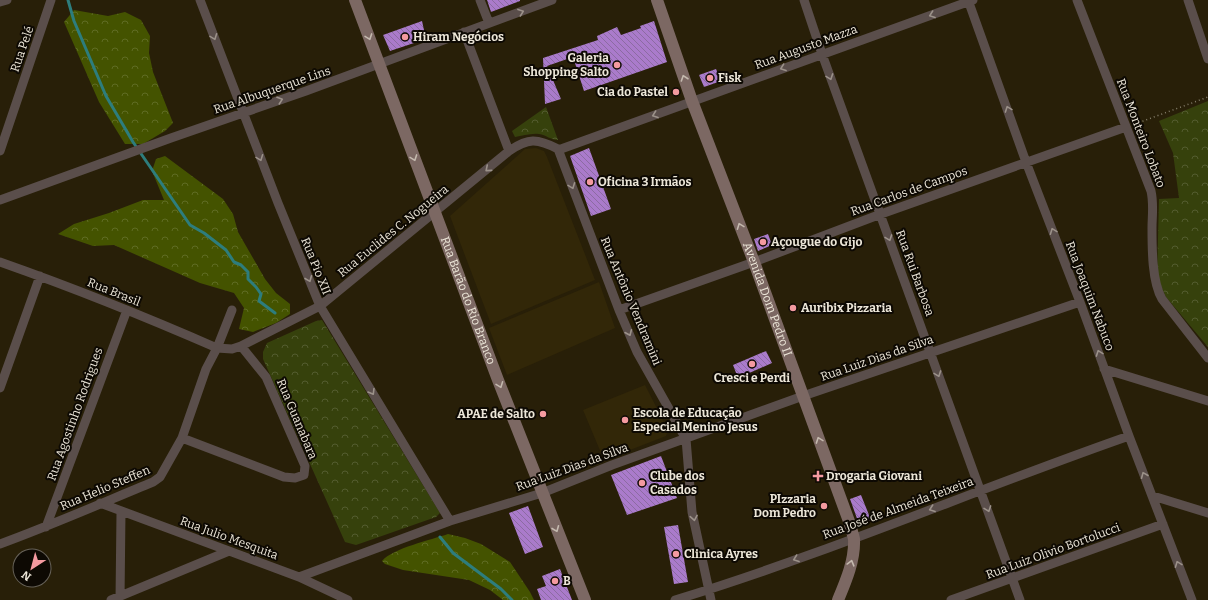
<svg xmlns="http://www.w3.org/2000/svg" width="1208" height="600" viewBox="0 0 1208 600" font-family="Bitter,serif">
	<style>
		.built { fill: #322708 }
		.forest { fill: url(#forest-crowns) }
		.park { fill: url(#park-crowns) }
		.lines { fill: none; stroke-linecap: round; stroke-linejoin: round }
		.stream { stroke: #2d7d7d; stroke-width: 3 }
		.building { fill: url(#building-back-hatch) }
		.path { stroke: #867f6c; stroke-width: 1.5; stroke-dasharray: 1 3; stroke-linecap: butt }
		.street { stroke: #5a4e4b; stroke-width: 9 }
		.secondary { stroke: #7c6863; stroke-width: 12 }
		.oneway { stroke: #9c928a }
		.oneway2 { stroke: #c5baaf }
		.poi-dot { fill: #f49aa0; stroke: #0d0903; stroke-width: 1.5 }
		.labels { text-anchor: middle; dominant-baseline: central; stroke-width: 4; stroke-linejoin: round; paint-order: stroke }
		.poi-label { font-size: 12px; font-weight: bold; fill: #ece6d8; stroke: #0d0903; text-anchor: start }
		.street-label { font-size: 12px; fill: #ece6d8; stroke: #0d0903 }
	</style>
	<defs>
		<pattern id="forest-crowns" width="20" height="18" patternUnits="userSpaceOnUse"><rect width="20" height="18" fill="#445300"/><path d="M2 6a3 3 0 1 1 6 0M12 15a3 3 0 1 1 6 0" fill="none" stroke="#5f6c24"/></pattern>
		<pattern id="park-crowns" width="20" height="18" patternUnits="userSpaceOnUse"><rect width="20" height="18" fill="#36410c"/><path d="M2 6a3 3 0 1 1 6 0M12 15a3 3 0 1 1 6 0" fill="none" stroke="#535c2f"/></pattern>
		<pattern id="building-back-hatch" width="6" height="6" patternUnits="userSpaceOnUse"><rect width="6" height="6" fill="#aa7bcb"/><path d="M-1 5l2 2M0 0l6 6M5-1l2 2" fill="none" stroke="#8c6ba2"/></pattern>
	</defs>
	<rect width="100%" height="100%" fill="#281f08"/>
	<path class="built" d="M536 148 544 151 547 157 595 280 491 324 450 216 525 149Z
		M599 282 615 328 507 375 489 328Z
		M645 385 668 430 666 436 604 460 583 410Z"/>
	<path class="forest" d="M74 10 108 16 125 12 141 20 150 36 149 53 153 72 173 123 165 131 143 144H125L99 102 64 22Z
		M165 156 223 199 233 214 238 232 265 279 276 293 290 304V314L276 323 253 332 239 329 244 308 234 293 200 283 114 245 93 246 58 234 74 224 109 213 143 200H164L152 171 156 159Z
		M448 534 465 538 481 544 510 562 530 592 534 600H503L490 590 469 580 403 570 385 564 382 561C393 548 431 540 448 534Z"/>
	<path class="park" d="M1208 101V347L1166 297 1157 278 1159 199 1179 198 1173 153 1159 121Z
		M546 107 558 140C551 140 546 135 539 134 531 133 522 136 515 137L512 131Z
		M322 320 440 513 436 517 356 545 345 542 263 359V352L267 343 316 321Z"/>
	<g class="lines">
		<path class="stream" d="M68 0 74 21 106 96 133 142 190 225 204 233 226 250 234 262 241 265 248 272V279L256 287 261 294 259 301 275 313
			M440 537 453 553 501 589 512 600"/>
	</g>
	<path class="building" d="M487 0H520V1L491 12Z
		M422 21 426 39 390 51 383 35Z
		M654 21 667 62 584 91 573 57 547 66 561 99 545 104 543 58 598 40 597 36 617 27 621 35 641 28 640 26Z
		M716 69 721 81 704 87 699 75Z
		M589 148 611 209 591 216 570 156Z
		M768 234 772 245 758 251 754 239Z
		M766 351 772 363 738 378 733 365Z
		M661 456 677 498 627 515 611 475Z
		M861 495 871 520 859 524 850 499Z
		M528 506 543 547 525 554 509 513Z
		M678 525 688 582 674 584 664 527Z
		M560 569 572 600H541L537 589 546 586 542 576Z"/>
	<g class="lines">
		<path class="path" d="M1135 124 1208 97"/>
		<path class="street" d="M200 0 278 203 320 306 450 521
			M480 0 489 23
			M804 0 822 54 1020 600
			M968 0 1026 162 1080 302 1129 436 1192 600
			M1077 0 1151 191C1154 204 1152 216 1152 228 1152 249 1152 282 1162 299L1208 358
			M1188 0 1208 59
			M0 2 7 0
			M464 32 509 151
			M558 149 619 310 637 352 686 439 692 512 711 600
			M558 149H561L973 0
			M0 151 51 0
			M0 200 171 138 306 91 552 0
			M0 262C74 288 146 317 217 348L232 349 241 346 320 306 509 151C528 138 537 138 558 149
			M619 310 754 262 881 214 1126 127
			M1104 369 1208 401
			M0 388 40 276
			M182 438 284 477 295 478 304 475 305 466 266 377 241 346
			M1153 496 1208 513
			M100 503 299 577 348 600
			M46 527 127 310
			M0 544C52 525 102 503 153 482L160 477 182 438 206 369 217 348 232 310
			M299 577 450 521 542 493 612 465 803 396 1080 302
			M111 600 229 551
			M120 600 121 512
			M675 600C829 553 977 489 1129 436
			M951 600 1163 524"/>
		<g class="secondary">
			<path id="s1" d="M355 0 498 380 585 600"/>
			<path id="s2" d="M657 0 692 101 754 262 850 524C851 529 853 534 854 539 855 560 846 581 838 600"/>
		</g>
	</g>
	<defs><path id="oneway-chevron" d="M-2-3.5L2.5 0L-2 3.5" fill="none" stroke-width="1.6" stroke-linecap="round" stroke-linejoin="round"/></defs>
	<g class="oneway">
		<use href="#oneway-chevron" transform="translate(521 12) rotate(-20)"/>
		<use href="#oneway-chevron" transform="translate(932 15) rotate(160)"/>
		<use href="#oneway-chevron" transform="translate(214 37) rotate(69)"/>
		<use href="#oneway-chevron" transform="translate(783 68) rotate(160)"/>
		<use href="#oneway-chevron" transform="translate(830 77) rotate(70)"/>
		<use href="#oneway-chevron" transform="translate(280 100) rotate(-19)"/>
		<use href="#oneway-chevron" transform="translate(1008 109) rotate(-110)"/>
		<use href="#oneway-chevron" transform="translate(655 115) rotate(160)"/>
		<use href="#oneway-chevron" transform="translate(260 158) rotate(69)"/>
		<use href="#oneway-chevron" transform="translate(488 169) rotate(140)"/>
		<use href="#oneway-chevron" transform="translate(572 186) rotate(69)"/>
		<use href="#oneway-chevron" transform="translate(1053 231) rotate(-111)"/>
		<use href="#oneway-chevron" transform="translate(889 238) rotate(70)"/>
		<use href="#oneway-chevron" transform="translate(309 279) rotate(68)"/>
		<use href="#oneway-chevron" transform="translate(629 333) rotate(67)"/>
		<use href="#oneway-chevron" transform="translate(1099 353) rotate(-110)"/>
		<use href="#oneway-chevron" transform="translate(938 374) rotate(70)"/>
		<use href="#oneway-chevron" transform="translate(372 392) rotate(59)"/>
		<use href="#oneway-chevron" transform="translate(1144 475) rotate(-112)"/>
		<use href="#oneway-chevron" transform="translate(932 509) rotate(160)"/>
		<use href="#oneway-chevron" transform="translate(988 509) rotate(70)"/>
		<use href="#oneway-chevron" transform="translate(694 518) rotate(80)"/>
		<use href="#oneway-chevron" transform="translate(796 559) rotate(160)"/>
		<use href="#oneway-chevron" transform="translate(1178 564) rotate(-111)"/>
	</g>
	<g class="oneway2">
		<use href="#oneway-chevron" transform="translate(369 37) rotate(70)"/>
		<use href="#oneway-chevron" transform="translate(684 78) rotate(-109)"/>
		<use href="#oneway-chevron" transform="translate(414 158) rotate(70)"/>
		<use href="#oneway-chevron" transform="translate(740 226) rotate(-111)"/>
		<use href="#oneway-chevron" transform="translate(500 385) rotate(69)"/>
		<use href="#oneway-chevron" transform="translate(819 440) rotate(-110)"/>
		<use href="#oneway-chevron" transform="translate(556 529) rotate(68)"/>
		<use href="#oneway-chevron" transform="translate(851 563) rotate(-75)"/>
	</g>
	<g class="poi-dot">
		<circle cx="405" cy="37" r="4"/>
		<circle cx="617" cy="65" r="4"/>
		<circle cx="710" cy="78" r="4"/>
		<circle cx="676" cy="92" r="4"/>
		<circle cx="590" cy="182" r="4"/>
		<circle cx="763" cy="242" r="4"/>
		<circle cx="793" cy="308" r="4"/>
		<circle cx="752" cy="364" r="4"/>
		<circle cx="543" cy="414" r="4"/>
		<circle cx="625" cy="420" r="4"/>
		<path d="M816 470h4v4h4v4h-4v4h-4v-4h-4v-4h4z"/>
		<circle cx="642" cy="483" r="4"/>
		<circle cx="824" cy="506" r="4"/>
		<circle cx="676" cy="554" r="4"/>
		<circle cx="555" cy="581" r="4"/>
	</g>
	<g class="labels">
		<g class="poi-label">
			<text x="413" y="37">Hiram Negócios</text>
			<text x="609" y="58" text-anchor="end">Galeria<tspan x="609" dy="14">Shopping Salto</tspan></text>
			<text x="718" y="78">Fisk</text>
			<text x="668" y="92" text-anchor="end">Cia do Pastel</text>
			<text x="598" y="182">Oficina 3 Irmãos</text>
			<text x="771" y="242">Açougue do Gijo</text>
			<text x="801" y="308">Auribix Pizzaria</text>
			<text x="752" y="378" text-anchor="middle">Cresci e Perdi</text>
			<text x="633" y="413">Escola de Educação<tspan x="633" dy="14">Especial Menino Jesus</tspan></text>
			<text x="535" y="414" text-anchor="end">APAE de Salto</text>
			<text x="650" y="476">Clube dos<tspan x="650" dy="14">Casados</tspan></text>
			<text x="826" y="476">Drogaria Giovani</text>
			<text x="816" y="499" text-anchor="end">PIzzaria<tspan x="816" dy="14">Dom Pedro</tspan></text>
			<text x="684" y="554">Clinica Ayres</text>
			<text x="563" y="581">B</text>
		</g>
		<g class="street-label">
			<text transform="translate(806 47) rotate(-20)">Rua Augusto Mazza</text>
			<text transform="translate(22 49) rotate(-71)">Rua Pelé</text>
			<text transform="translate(272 90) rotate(-19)">Rua Albuquerque Lins</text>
			<text transform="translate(1141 133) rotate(69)">Rua Monteiro Lobato</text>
			<text transform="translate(909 191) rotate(-20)">Rua Carlos de Campos</text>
			<text transform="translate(393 231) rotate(-39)">Rua Euclides C. Nogueira</text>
			<text transform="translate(316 266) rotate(68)">Rua Pio XII</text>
			<text transform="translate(915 273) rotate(70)">Rua Rui Barbosa</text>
			<text transform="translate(114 292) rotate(22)">Rua Brasil</text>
			<text transform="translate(1090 296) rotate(69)">Rua Joaquim Nabuco</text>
			<text stroke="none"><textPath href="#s2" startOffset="319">Avenida Dom Pedro II</textPath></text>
			<text stroke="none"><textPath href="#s1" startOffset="321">Rua Barão do Rio Branco</textPath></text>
			<text transform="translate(631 301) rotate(67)">Rua Antônio Vendramini</text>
			<text transform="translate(877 358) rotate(-19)">Rua Luiz Dias da Silva</text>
			<text transform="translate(75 414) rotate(-70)">Rua Agostinho Rodrigues</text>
			<text transform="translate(297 419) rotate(67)">Rua Guanabara</text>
			<text transform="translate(572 467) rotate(-20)">Rua Luiz Dias da Silva</text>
			<text transform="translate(105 488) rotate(-23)">Rua Helio Steffen</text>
			<text transform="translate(898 508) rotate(-20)">Rua José de Almeida Teixeira</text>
			<text transform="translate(229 538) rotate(20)">Rua Julio Mesquita</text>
			<text transform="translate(1053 551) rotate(-20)">Rua Luiz Olivio Bortolucci</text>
		</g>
	</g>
	<g transform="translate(32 568) rotate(216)"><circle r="19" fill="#0d0903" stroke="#666158"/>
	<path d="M0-3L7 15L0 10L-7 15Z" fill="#f49aa0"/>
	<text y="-6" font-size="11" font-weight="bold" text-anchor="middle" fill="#ece6d8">N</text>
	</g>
</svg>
